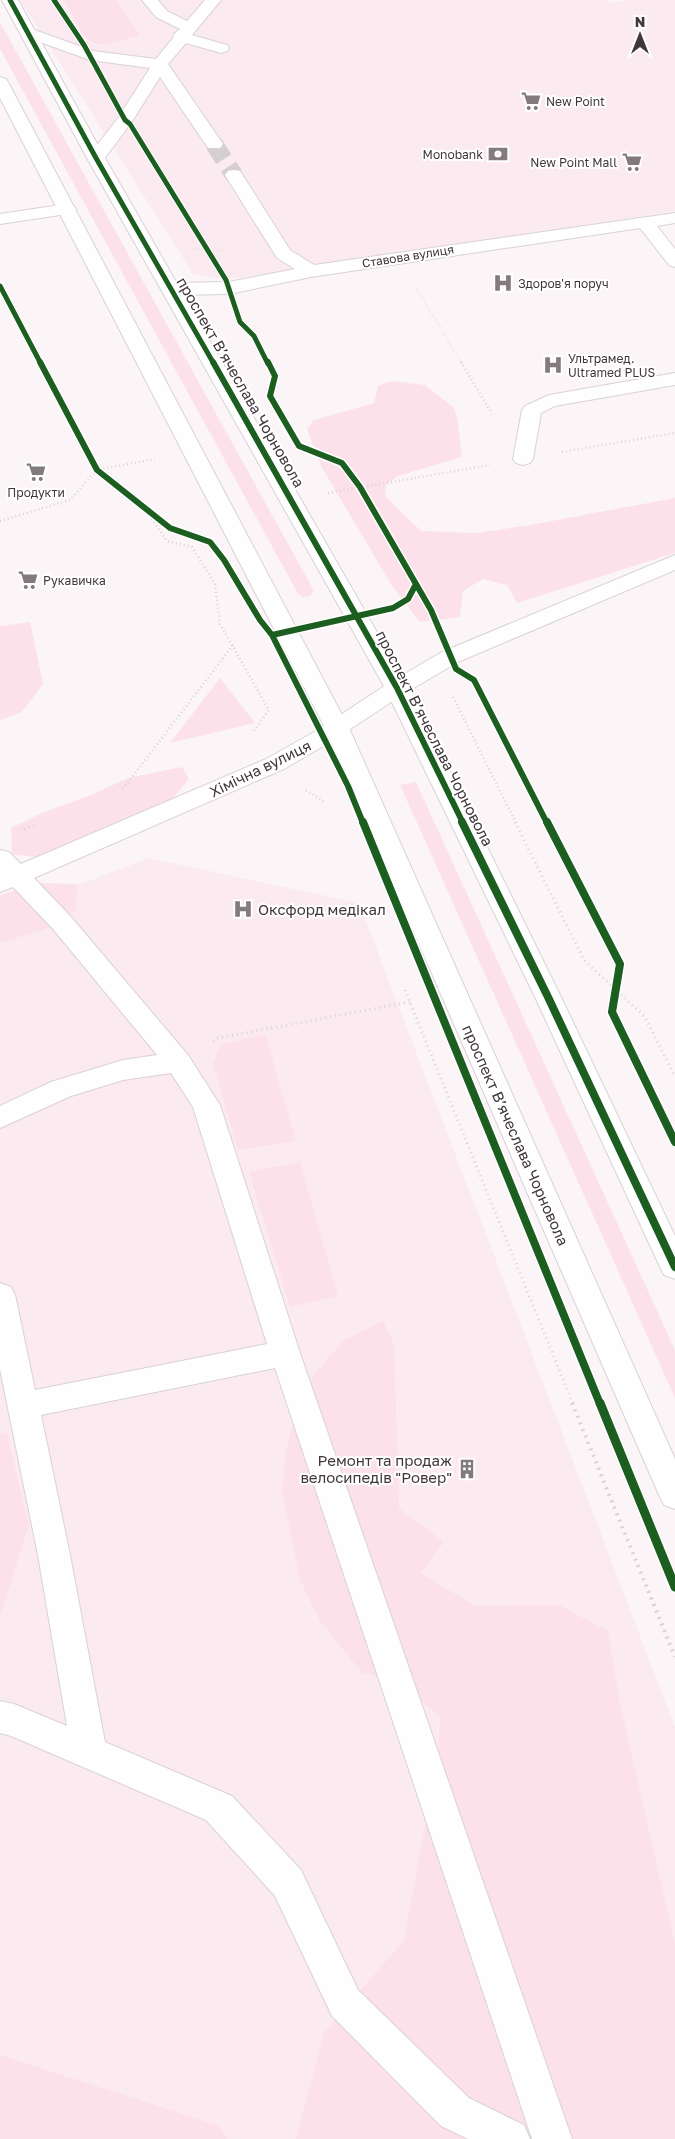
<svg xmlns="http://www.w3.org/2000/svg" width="675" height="2139" viewBox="0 0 675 2139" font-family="'Golos Text',sans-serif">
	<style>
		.built { fill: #fceaf1 }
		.green { fill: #fce1eb }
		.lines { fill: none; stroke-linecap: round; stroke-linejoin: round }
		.minor-tunnel { stroke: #d6cfd2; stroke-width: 18; stroke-dasharray: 18 9; stroke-linecap: butt }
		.minor-casing { stroke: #d9d2d5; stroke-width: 2 }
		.major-casing { stroke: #d9d2d5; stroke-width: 2 }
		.path-far3 { stroke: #d7d4d6; stroke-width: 2; stroke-dasharray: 0.5 2.5; stroke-linecap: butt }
		.path-far2 { stroke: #d7d4d6; stroke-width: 2.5; stroke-dasharray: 1 3; stroke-linecap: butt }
		.path-far1 { stroke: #d7d4d6; stroke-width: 3; stroke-dasharray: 1 4; stroke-linecap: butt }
		.path { stroke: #d7d4d6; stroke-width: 4; stroke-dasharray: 2 5; stroke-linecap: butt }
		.minor { fill: #fefefe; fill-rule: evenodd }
		.major { fill: #fefefe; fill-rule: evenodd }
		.cycleway-far3-casing { stroke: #fff; stroke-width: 7 }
		.cycleway-far2-casing { stroke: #fff; stroke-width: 9 }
		.cycleway-far1-casing { stroke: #fff; stroke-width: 11 }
		.cycleway-casing { stroke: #fff; stroke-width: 12 }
		.cycleway-far3 { stroke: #1b5e20; stroke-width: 5 }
		.cycleway-far2 { stroke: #1b5e20; stroke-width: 6 }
		.cycleway-far1 { stroke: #1b5e20; stroke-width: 8 }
		.cycleway { stroke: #1b5e20; stroke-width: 9 }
		.labels { text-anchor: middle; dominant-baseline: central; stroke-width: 4; stroke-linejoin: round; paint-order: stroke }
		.far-poi-label { font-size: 12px; fill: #41373b; stroke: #fff; text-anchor: start }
		.far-street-label { font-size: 12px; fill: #41373b; stroke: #fff }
		.street-label { font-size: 15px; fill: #41373b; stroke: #fff }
		.poi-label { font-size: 15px; fill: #41373b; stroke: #fff; text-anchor: start }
	</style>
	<rect width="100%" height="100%" fill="#fbf5f8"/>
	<path class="built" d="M20 0H607L610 3 627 0H675V211L554 231 241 278 218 279 193 274Z
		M149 858 359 903 675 1727V2139H0V915Z"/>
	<path class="green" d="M64 0H117L139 35C85 53 90 45 64 0Z
		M0 22 314 591 310 596 303 597 298 594 0 49Z
		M392 381 425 385 454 408 457 417 462 457 398 476 386 485 385 496 421 531 477 533 530 525 675 498V553L517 603 507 585 483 579 463 591 460 617 420 622 392 586 321 466 307 429 314 420 374 403 378 386Z
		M30 622 43 684 22 712 0 720V626Z
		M220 678 255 723 170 743Z
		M182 767 189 779 168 804 35 857 12 854 11 828 42 813 91 795 128 778Z
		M416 782 675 1350V1398L400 785Z
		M38 883 77 884 76 910 45 929 0 943V895Z
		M265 1034 296 1141 238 1150 213 1064 220 1045Z
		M300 1162 338 1296 290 1307 249 1172Z
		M383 1321 394 1344 399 1508 444 1542 421 1573 475 1606 559 1605 608 1631 620 1704 675 1944V2139H296L324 2033 404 1940 438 1755 440 1716 393 1679 362 1673 320 1621 300 1580 282 1492 286 1451 296 1411 315 1374 343 1341Z
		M0 1433 7 1434 29 1525 0 1616Z
		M0 2055 217 2125 228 2139H0Z"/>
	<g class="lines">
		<path class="minor-tunnel" d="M214 144 234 175"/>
		<defs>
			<path id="minor" d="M142 0H158L167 11 187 21 205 0H221L192 35 227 45 229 48 227 51 221 53 186 43 168 64 223 144 220 148H208L160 77 133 120 102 162 96 163 90 162 87 158 118 118 150 68 90 60 23 36 21 33 23 30 29 28 93 51 156 59 173 38 174 34 180 29 156 17Z
				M234 170 240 171 290 250 314 265 675 213V223L657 226 675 249V267L669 265 640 228 311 277 229 294 172 295 165 293 163 289 165 285 172 283 229 282 295 269 277 258 225 175 228 171Z
				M67 204 73 205 76 209 73 213 0 224V214Z
				M675 373V385L555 406 541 413 533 459 530 463 523 465 516 463 513 459 522 410 525 406 549 395Z
				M675 555V570L458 662 405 693 332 741 284 769 34 878 71 917 188 1055 220 1105 300 1353 572 2139H532L275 1368 41 1415 70 1555 105 1742 232 1796 301 1870 358 1990 469 2098 524 2125 530 2139H468L441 2126 332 2016 275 1896 206 1820 11 1736 0 1733V1701L14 1704 67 1726 38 1555 0 1369V1283L11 1287 15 1295 35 1390 267 1344 193 1107 171 1073 123 1080 71 1096 0 1128V1106L51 1082 123 1060 157 1055 53 929 13 887 0 892V850L9 852 21 864 266 759 316 731 389 683 442 652Z"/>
			<path id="major" d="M2 0H18L105 158 409 688 561 997 675 1236V1279L664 1275 660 1267 535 997 385 688 87 158Z
				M0 77 6 79 8 82 349 728 675 1459V1509L664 1505 659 1495 325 728 0 98Z"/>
		</defs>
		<use href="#minor" class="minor-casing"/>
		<use href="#major" class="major-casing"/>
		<path class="path-far3" d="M54 0 60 9
			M190 249 229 251
			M0 286 41 364
			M417 289 462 364
			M240 321 254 336 268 364"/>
		<path class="path-far2" d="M40 362 97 470 146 510 167 541 192 547 215 584 220 624 269 710 253 732
			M268 362 275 376 271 390
			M461 362 492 414
			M562 452 675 433
			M328 493 490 465
			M0 521 70 500 97 470 155 459
			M453 697 516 823
			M123 789 233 645
			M306 790 326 803"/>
		<path class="path-far1" d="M515 822 584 960 645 1017 675 1077
			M24 829 37 824
			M405 990 573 1404
			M213 1041 218 1038 410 1002"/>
		<path class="path" d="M572 1403 675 1657"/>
		<use href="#minor" class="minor"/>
		<use href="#major" class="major"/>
		<defs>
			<path id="cycleway-far3" d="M10 0 96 158 214 364
				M54 0 84 45 125 120 130 124 226 280 240 322 254 336 268 364
				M0 286 41 364"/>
			<path id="cycleway-far2" d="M40 362 97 470 170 528 210 542 224 560 260 620 272 635 348 786 363 823
				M213 362 397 688 463 823
				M268 362 275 376 270 396 299 446 342 463 360 487 431 610 456 669 474 680 547 823
				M272 635 393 608 408 599 416 584"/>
			<path id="cycleway-far1" d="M363 822 600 1404
				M462 822 548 997 675 1267
				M547 822 620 964 612 1012 675 1142"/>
			<path id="cycleway" d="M600 1403 675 1587"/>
		</defs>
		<use href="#cycleway-far3" class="cycleway-far3-casing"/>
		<use href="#cycleway-far2" class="cycleway-far2-casing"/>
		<use href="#cycleway-far1" class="cycleway-far1-casing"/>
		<use href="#cycleway" class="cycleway-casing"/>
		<use href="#cycleway-far3" class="cycleway-far3"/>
		<use href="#cycleway-far2" class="cycleway-far2"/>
		<use href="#cycleway-far1" class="cycleway-far1"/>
		<use href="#cycleway" class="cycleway"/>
	</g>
	<defs>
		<symbol id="supermarket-bare" viewBox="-9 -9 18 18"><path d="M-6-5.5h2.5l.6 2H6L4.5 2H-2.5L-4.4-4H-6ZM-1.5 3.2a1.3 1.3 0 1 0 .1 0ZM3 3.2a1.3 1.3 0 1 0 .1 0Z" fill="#827a7d" stroke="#fff" stroke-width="2.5" paint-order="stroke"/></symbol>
		<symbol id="bank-bare" viewBox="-9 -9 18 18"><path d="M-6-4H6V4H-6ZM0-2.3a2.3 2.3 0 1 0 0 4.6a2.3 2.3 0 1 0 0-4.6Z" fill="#827a7d" stroke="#fff" stroke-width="2.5" paint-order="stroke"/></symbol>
		<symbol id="hospital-bare" viewBox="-9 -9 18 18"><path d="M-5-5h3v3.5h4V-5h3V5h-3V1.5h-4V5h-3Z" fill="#827a7d" stroke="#fff" stroke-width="2.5" paint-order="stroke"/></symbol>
		<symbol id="building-bare" viewBox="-9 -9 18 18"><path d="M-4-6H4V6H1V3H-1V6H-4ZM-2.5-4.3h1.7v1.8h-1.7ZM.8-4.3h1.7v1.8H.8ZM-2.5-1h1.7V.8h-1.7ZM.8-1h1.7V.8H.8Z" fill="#827a7d" stroke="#fff" stroke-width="2.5" paint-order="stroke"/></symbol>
	</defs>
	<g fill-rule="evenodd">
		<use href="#supermarket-bare" x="517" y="87" width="28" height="28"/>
		<use href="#bank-bare" x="484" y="140" width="28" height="28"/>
		<use href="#supermarket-bare" x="618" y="148" width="28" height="28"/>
		<use href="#hospital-bare" x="489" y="269" width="28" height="28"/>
		<use href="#hospital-bare" x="539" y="351" width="28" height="28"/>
		<use href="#supermarket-bare" x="22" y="458" width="28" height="28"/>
		<use href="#supermarket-bare" x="14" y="566" width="28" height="28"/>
		<use href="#hospital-bare" x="229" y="895" width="28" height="28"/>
		<use href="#building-bare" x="453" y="1455" width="28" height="28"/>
	</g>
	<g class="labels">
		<g class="far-poi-label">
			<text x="546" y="101">New Point</text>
			<text x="483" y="154" text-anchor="end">Monobank</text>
			<text x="617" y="162" text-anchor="end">New Point Mall</text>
			<text x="518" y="283">Здоров'я поруч</text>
			<text x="568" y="358">Ультрамед.<tspan x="568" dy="14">Ultramed PLUS</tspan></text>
			<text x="36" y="492" text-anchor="middle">Продукти</text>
			<text x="43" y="580">Рукавичка</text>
		</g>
		<g class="far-street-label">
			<text transform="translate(408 256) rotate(-9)">Ставова вулиця</text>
		</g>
		<g class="street-label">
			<text transform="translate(241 382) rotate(60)">проспект Вʼячеслава Чорновола</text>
			<text transform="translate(435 738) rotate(63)">проспект Вʼячеслава Чорновола</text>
			<text transform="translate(260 768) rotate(-26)">Хімічна вулиця</text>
			<text transform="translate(516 1135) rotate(66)">проспект Вʼячеслава Чорновола</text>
		</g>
		<g class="poi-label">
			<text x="258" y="909">Оксфорд медікал</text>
			<text x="452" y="1460" text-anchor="end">Ремонт та продаж<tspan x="452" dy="17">велосипедів "Ровер"</tspan></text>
		</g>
	</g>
	<g transform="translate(640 35)" stroke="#ffffff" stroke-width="4" paint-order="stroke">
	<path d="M0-4L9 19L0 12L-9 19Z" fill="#41373b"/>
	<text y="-8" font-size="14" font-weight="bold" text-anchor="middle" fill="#41373b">N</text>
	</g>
</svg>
